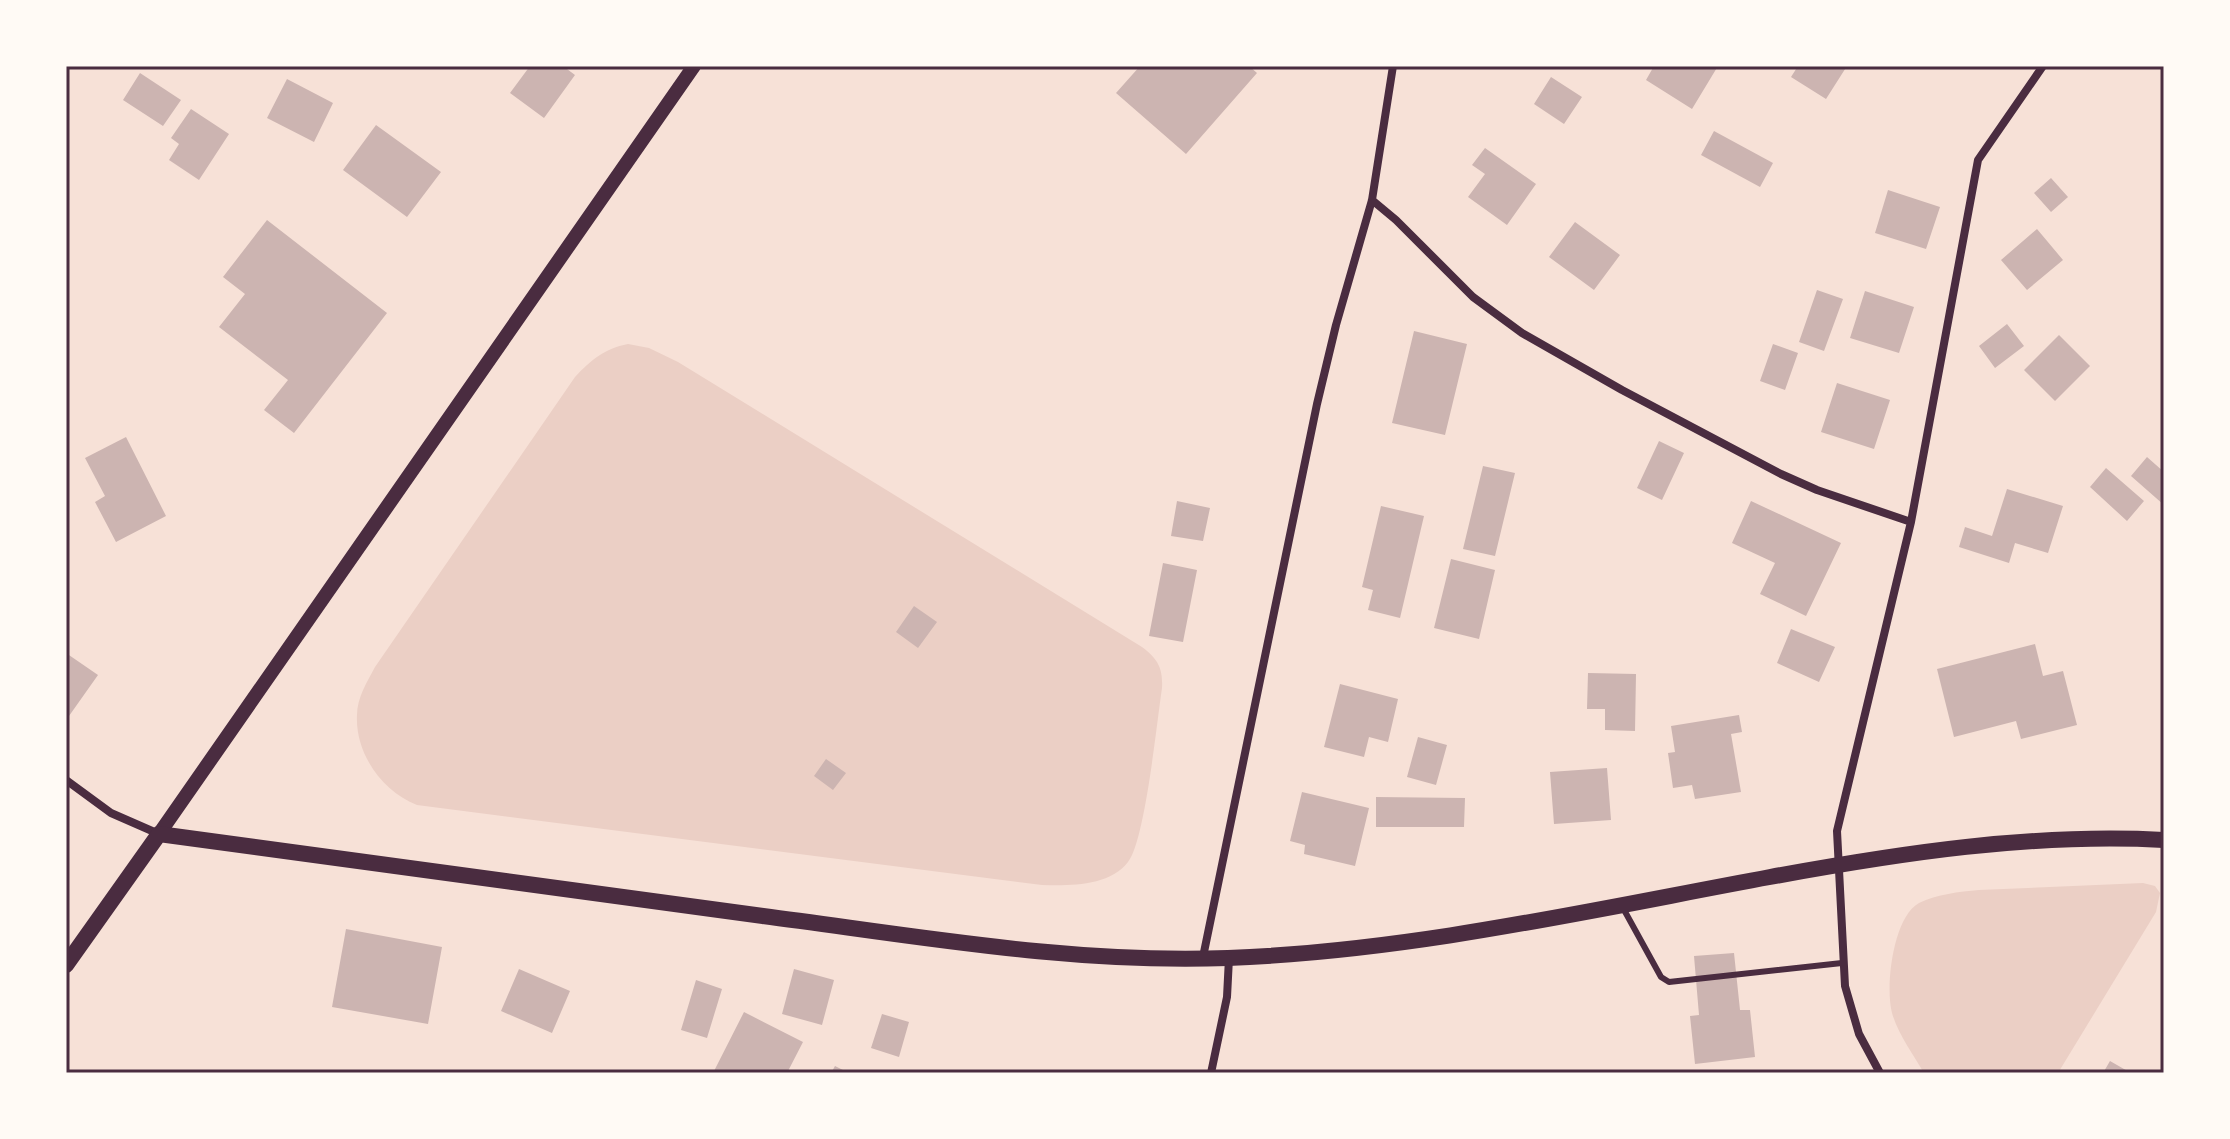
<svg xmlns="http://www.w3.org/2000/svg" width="2230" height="1139" viewBox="0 0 2230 1139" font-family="'DM Sans',sans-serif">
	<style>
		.green { fill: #ebcfc5 }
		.building { fill: #ccb4b1 }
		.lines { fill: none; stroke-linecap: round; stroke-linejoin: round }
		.service { stroke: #4a2c40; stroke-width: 6 }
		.minor { stroke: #4a2c40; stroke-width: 8 }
		.tertiary { stroke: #4a2c40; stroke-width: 14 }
		.secondary { stroke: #4a2c40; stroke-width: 16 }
		.neatline { fill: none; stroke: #4a2c40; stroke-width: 3 }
	</style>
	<rect width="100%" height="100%" fill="#f7e1d7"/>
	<path class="green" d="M628 344 649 348 678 362 1142 647C1158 659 1163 668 1162 688 1157 721 1145 841 1128 862 1110 886 1069 886 1042 885L417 805C383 792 355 754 357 715 357 698 367 682 375 667L575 377C592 359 604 349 628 344Z
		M2143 883 2155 886 2160 893 2156 912 2058 1073H1924C1913 1054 1898 1034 1892 1013 1885 987 1893 917 1919 903 1937 894 1959 892 1979 890Z"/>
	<path class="building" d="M530 66H563L575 75 544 118 510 93Z
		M1140 66H1249L1257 73 1186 154 1116 93Z
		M1654 66H1718L1692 109 1646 80Z
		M1798 66H1847L1826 99 1791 77Z
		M140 73 181 100 163 126 123 100Z
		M1551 77 1582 97 1564 124 1534 104Z
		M287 79 333 103 314 142 267 118Z
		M191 109 229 134 199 180 169 160 179 144 171 138Z
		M376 125 441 172 407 217 343 170Z
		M1714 131 1773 163 1760 187 1701 155Z
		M1485 148 1536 184 1507 225 1468 197 1485 174 1472 165Z
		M2051 178 2068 197 2051 212 2034 193Z
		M1888 190 1940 207 1926 249 1875 233Z
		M267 220 387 313 294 433 264 410 288 380 219 327 245 294 223 277Z
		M1575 222 1620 255 1594 290 1549 257Z
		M2037 229 2063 260 2027 290 2001 260Z
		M1817 290 1843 299 1824 351 1799 342Z
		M1865 291 1914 307 1899 353 1850 338Z
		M2007 324 2024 346 1995 368 1979 346Z
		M1414 331 1467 344 1445 435 1392 423Z
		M2059 335 2090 366 2055 401 2024 370Z
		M1773 344 1798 353 1785 390 1760 381Z
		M1837 383 1890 400 1874 449 1821 432Z
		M126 437 166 516 116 542 95 502 105 496 85 458Z
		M1659 441 1684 453 1662 500 1637 488Z
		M2147 457 2164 472V505L2131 476Z
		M1483 466 1515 473 1495 556 1463 549Z
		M2106 468 2144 501 2127 521 2090 487Z
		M2007 489 2063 506 2048 553 2015 543 2009 563 1959 547 1965 527 1992 536Z
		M1177 501 1210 508 1203 541 1171 536Z
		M1751 501 1841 543 1806 616 1760 594 1775 563 1732 543Z
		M1381 506 1424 516 1400 618 1368 610 1373 590 1362 587Z
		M1451 559 1495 570 1479 639 1434 628Z
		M1163 563 1197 570 1183 642 1149 636Z
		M914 606 937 622 918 648 896 632Z
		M1791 629 1835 647 1819 682 1777 663Z
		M2035 644 2043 676 2063 671 2077 725 2021 739 2016 721 1954 737 1937 669Z
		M66 653 98 675 69 716 66 713Z
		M1588 673 1636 674 1635 731 1605 730V709H1587Z
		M1340 684 1398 699 1388 742 1369 737 1364 757 1324 747Z
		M1739 715 1742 732 1731 734 1741 792 1695 799 1692 785 1673 788 1668 753 1675 752 1671 726Z
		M1418 737 1447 745 1436 785 1407 777Z
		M826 759 846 773 833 790 814 776Z
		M1607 768 1611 820 1554 824 1550 772Z
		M1302 792 1369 808 1355 866 1304 854 1305 845 1290 841Z
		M1376 797 1465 798 1464 827H1376Z
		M346 929 442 947 428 1024 332 1007Z
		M1734 953 1740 1010H1750L1755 1057 1695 1064 1690 1016 1699 1015 1694 956Z
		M519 969 570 991 552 1033 501 1011Z
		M794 969 834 980 822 1025 782 1014Z
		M696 980 722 989 707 1038 681 1030Z
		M744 1012 803 1042 787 1073H713Z
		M882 1014 909 1022 899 1057 871 1048Z
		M2110 1061 2131 1073H2103Z
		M835 1066 849 1073H831Z"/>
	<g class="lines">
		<path class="service" d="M1623 908 1661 977 1669 982 1842 963"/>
		<path class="minor" d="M1372 200 1396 220 1473 297 1522 333 1622 390 1781 474 1817 490 1911 522
			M66 780 111 813 159 834
			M1203 957 1317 404 1336 325 1372 200 1393 66
			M1211 1073 1227 997 1229 958
			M1880 1073 1859 1034 1845 986 1837 831 1911 522 1978 160 2043 66"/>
		<path class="tertiary" d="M159 834 694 66"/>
		<path class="secondary" d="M66 965 159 834C360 861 561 888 763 916 917 936 1072 964 1228 958 1411 951 1591 910 1770 877 1901 853 2031 833 2164 840"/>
	</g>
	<rect width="2230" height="1139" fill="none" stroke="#fffaf5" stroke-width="136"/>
	<rect x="68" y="68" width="2094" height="1003" class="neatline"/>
</svg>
